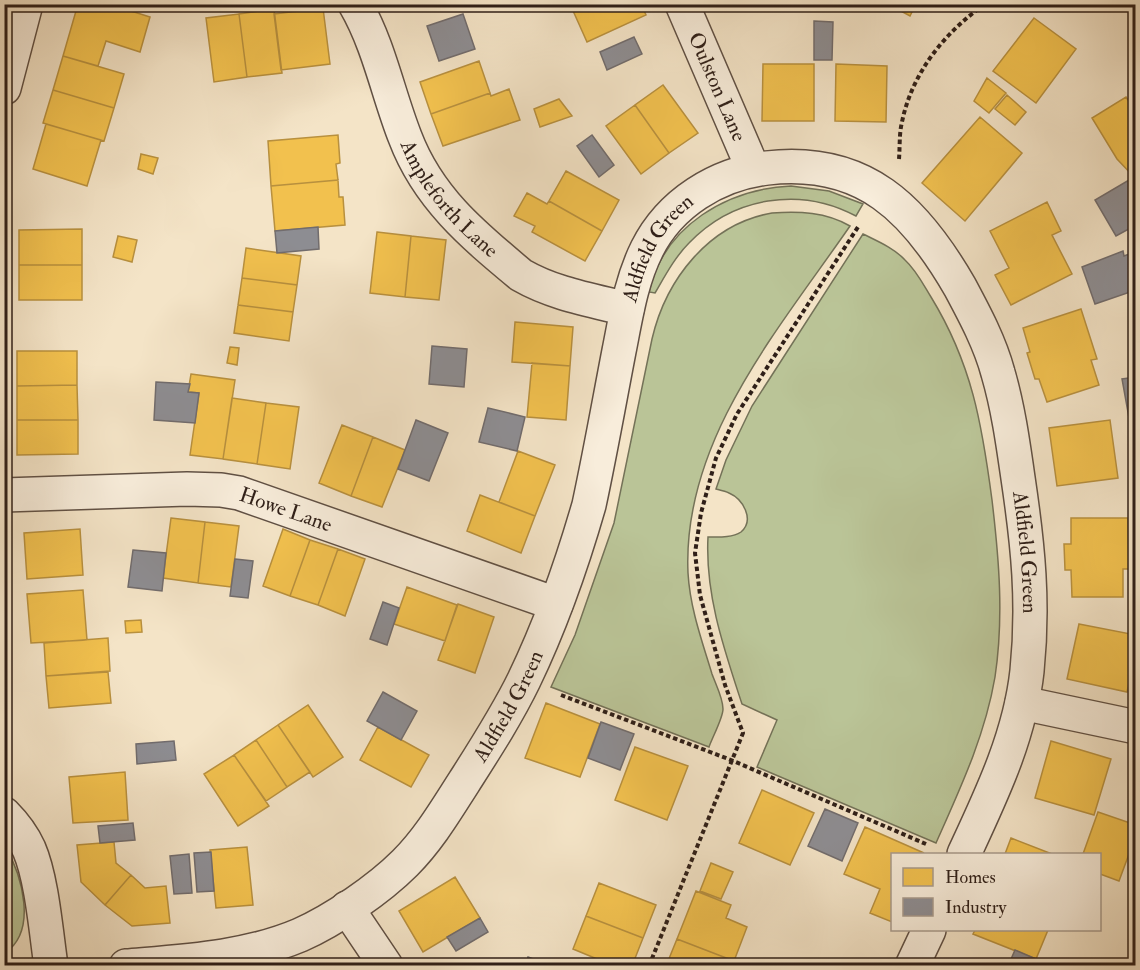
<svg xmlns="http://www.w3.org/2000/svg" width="1140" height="970" viewBox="0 0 1140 970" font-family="'IM FELL Double Pica',serif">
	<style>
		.green { fill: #bac497; stroke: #747258; stroke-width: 1.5 }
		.homes { fill: #f2c14e; stroke: #b8903e; stroke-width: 1.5 }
		.industry { fill: #8d8d92; stroke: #716c6d; stroke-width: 1.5 }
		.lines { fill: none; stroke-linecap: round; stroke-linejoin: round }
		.minor-casing { stroke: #605044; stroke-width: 36 }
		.path { stroke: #2f1f18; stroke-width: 4; stroke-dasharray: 4.5 3; stroke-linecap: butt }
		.minor { stroke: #f8eddb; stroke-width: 33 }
		.labels { text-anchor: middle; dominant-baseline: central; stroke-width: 6; stroke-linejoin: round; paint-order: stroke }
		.street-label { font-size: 21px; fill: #2f1f18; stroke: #f8eddb }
	</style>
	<rect width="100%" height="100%" fill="#f4e4c7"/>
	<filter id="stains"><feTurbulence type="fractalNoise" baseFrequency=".00333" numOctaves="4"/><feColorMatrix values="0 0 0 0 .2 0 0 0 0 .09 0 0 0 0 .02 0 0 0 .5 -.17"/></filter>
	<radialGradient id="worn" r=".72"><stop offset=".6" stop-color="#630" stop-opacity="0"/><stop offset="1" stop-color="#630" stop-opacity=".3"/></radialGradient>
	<path class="green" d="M791 186 829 191 863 204 856 216C800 186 733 197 689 243 675 257 665 276 655 293L649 292C664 225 728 189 791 186Z
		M772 213C799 211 826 212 850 226 779 329 682 440 688 573 690 608 702 641 712 674 716 685 723 698 723 709 723 718 712 738 709 747L551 687 575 635 614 523 652 339C666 279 709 224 772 213Z
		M863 234C877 241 894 248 905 260 916 270 923 284 931 297 972 364 982 424 992 500 999 559 1004 617 995 677 985 736 960 789 936 843L757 767 777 720 742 704C724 649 705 595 708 537 718 537 732 538 741 532 755 520 743 499 729 493 725 491 720 490 716 489L726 460 752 406Z
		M5 846C22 875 38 931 5 953Z"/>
	<path class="homes" d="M78 4H109L150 17 140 52 106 41 98 66 63 56Z
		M570 4H641L646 15 587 42Z
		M888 4H916L910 16Z
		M323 8 330 64 281 70 274 14Z
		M274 9 282 73 247 77 239 14Z
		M239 14 247 77 214 82 206 18Z
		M1034 18 1076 49 1036 103 993 71Z
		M63 56 124 74 114 108 53 90Z
		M479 61 490 93 431 114 420 82Z
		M763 64H814V121H762Z
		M836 64 887 66 886 122 835 121Z
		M987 78 1006 93 989 113 974 101Z
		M663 85 698 133 669 153 635 105Z
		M509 89 520 120 443 146 431 114 490 93 491 96Z
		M53 90 114 108 104 141 43 123Z
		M1007 95 1026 112 1015 125 995 109Z
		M1126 97 1136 112 1134 177 1117 159 1092 118Z
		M559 99 572 116 540 127 534 109Z
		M635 105 669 153 641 174 606 126Z
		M980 117 1022 153 965 221 922 183Z
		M46 124 101 140 87 186 33 169Z
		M338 135 340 163 336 164 338 180 271 186 268 141Z
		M141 154 158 158 153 174 138 169Z
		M566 171 619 200 602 231 549 201Z
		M338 180 339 197H343L345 225 275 231 271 186Z
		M527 193 547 204 549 201 602 231 585 261 532 232 535 226 514 216Z
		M1047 202 1061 231 1052 235 1072 274 1011 305 995 275 1009 268 990 231Z
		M82 229V265H19V230Z
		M377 232 411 236 405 297 370 293Z
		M118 236 137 240 132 262 113 257Z
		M411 236 446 240 439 300 405 297Z
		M246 248 301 256 297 285 242 278Z
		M19 265H82V300H19Z
		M242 278 297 285 293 312 238 305Z
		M238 305 293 312 289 341 234 333Z
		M1081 309 1097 359 1091 360 1099 385 1047 402 1039 379H1035L1027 353 1030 352 1023 328Z
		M515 322 573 327 570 366 512 362Z
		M230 347 239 348 237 365 227 363Z
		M17 351H77V385L17 386Z
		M532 363 570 366 566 420 527 417Z
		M191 374 235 380 223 459 190 455 199 393 188 392Z
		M77 385 78 420H17V386Z
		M232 398 266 403 257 464 223 459Z
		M266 403 299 407 290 469 257 464Z
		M17 420H78V454L17 455Z
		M1110 420 1118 478 1057 486 1049 428Z
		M342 425 373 437 351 496 319 483Z
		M373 437 405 450 382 507 351 496Z
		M518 451 555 465 535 516 499 502Z
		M480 495 535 516 521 553 467 531Z
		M171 518 205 522 198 583 163 578Z
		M1071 518H1128L1129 569H1123V597H1072L1071 570H1065L1064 544H1071Z
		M205 522 239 526 231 587 198 583Z
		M80 529 83 575 27 579 24 533Z
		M283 529 310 540 290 596 263 586Z
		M310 540 338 549 318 605 290 596Z
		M338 549 365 559 345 616 318 605Z
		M407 587 457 605 445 641 394 624Z
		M83 590 87 640 31 643 27 594Z
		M458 604 494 617 475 673 438 660Z
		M141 620 142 632 126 633 125 621Z
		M1079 624 1136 635V651L1127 692 1067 679Z
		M108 638 110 671 46 676 44 643Z
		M108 672 111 703 49 708 46 676Z
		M546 703 600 724 580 777 525 758Z
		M308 705 343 757 313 777 278 725Z
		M278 725 310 772 287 787 256 740Z
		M378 727 429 755 411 787 360 760Z
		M256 740 287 787 266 801 234 755Z
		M1051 741 1111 759 1094 815 1035 798Z
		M635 747 688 766 667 820 615 800Z
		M234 755 269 806 238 826 204 774Z
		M125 772 128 820 73 823 69 777Z
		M762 790 814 813 790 865 739 843Z
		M1098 812 1136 825V835L1119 881 1100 874V854H1083Z
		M865 827 924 853 892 854V922L870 913 880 889 844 874Z
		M1011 838 1052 854H1005Z
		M114 842 116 863 131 875 105 905 81 882 77 845Z
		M247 847 253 905 216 908 210 850Z
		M711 863 733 872 721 899 700 891Z
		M131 875 145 888 166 886 170 923 132 926 105 905Z
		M455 877 480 918 423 952 399 911Z
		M599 883 656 905 643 938 586 916Z
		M696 891 731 905 726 918 747 927 734 961 677 939Z
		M586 916 643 938 632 966H614L573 949Z
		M975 930H1048L1036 959 973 934Z
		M677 939 734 961 732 966H666Z"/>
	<path class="industry" d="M463 14 475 49 439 61 427 26Z
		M814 21 833 22 832 60H814Z
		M634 37 642 54 607 70 600 52Z
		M592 135 614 165 599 177 577 146Z
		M1129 180 1136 190V225L1116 236 1095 200Z
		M318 227 319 249 277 253 275 231Z
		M1123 251 1124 256 1132 253 1136 262V290L1095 304 1082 267Z
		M432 346 467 349 464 387 429 384Z
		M1136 377V417L1129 418 1122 379Z
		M156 382 190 384 188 392 199 393 195 423 154 420Z
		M488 408 525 417 517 451 479 442Z
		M416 420 448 433 429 481 398 469Z
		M133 550 166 553 162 591 128 587Z
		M235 559 253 561 248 598 230 596Z
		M383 602 399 608 387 645 370 639Z
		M383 692 417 711 401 740 367 721Z
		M601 722 634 734 620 770 588 758Z
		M174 741 176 760 137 764 136 744Z
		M825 809 858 823 842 861 808 846Z
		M133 823 135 840 100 843 98 826Z
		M211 852 214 891 197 892 194 853Z
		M189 854 192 893 174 894 170 856Z
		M480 918 488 932 456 951 447 937Z
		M1015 950 1036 959 1053 966H1008Z
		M528 957 552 966H525Z"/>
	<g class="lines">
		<defs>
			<g id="minor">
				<path id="s1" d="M355 4C379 45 388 94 405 137 428 198 473 235 521 275 554 294 591 300 627 309"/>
				<path id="s2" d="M682 4 753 169"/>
				<path d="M4 88 26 4"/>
				<path id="s3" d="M4 495 187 489 221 490 239 493 556 604"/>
				<path d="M1022 703 1136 727"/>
				<path d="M4 814C14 824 23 836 29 849 42 879 46 932 51 966"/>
				<path d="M347 908 386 966"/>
				<path id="s4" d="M126 966C185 961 246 958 300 935 334 920 379 889 405 863 429 839 446 810 464 782 485 749 507 715 524 680 551 624 572 564 589 505 600 454 609 403 619 351 626 316 631 281 647 249 670 203 717 174 767 168 864 157 915 209 960 287 975 315 990 343 998 373 1008 407 1013 443 1018 478 1028 545 1034 603 1027 671 1020 736 991 796 964 854"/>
				<path d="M912 966 929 930"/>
			</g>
		</defs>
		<use href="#minor" class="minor-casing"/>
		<path class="path" d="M899 159C900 147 899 134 902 122 912 73 944 33 985 4
			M561 695 731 760 926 844
			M649 966 743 733 725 685 700 595 695 553 701 513 716 458 737 414 858 227"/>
		<use href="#minor" class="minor"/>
	</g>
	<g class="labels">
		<g class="street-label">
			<text stroke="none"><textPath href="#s2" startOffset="90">Oulston Lane</textPath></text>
			<text stroke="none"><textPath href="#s1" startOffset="219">Ampleforth Lane</textPath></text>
			<text stroke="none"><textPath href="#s4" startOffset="980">Aldfield Green</textPath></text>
			<text stroke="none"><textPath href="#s3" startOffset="285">Howe Lane</textPath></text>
			<text stroke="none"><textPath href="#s4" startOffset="1644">Aldfield Green</textPath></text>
			<text stroke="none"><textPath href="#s4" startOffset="494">Aldfield Green</textPath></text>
		</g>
	</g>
	<rect width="1140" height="970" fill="none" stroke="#f4e4c7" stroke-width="24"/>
	<rect x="6" y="6" width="1128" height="958" fill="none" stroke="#2f1f18" stroke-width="3"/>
	<rect x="12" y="12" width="1116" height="946" fill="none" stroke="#2f1f18" stroke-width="1.5"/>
	<rect x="891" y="853" width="210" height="78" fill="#f8eddb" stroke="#a89b8d" stroke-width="1.5"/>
	<rect x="903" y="868" width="30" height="18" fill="#f2c14e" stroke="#a89b8d" stroke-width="1.5"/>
	<text x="945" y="883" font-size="18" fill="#2f1f18">Homes</text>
	<rect x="903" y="898" width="30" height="18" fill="#8d8d92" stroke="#a89b8d" stroke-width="1.5"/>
	<text x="945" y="913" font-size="18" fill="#2f1f18">Industry</text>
	<rect width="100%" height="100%" filter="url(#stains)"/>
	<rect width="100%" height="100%" fill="url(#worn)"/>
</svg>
